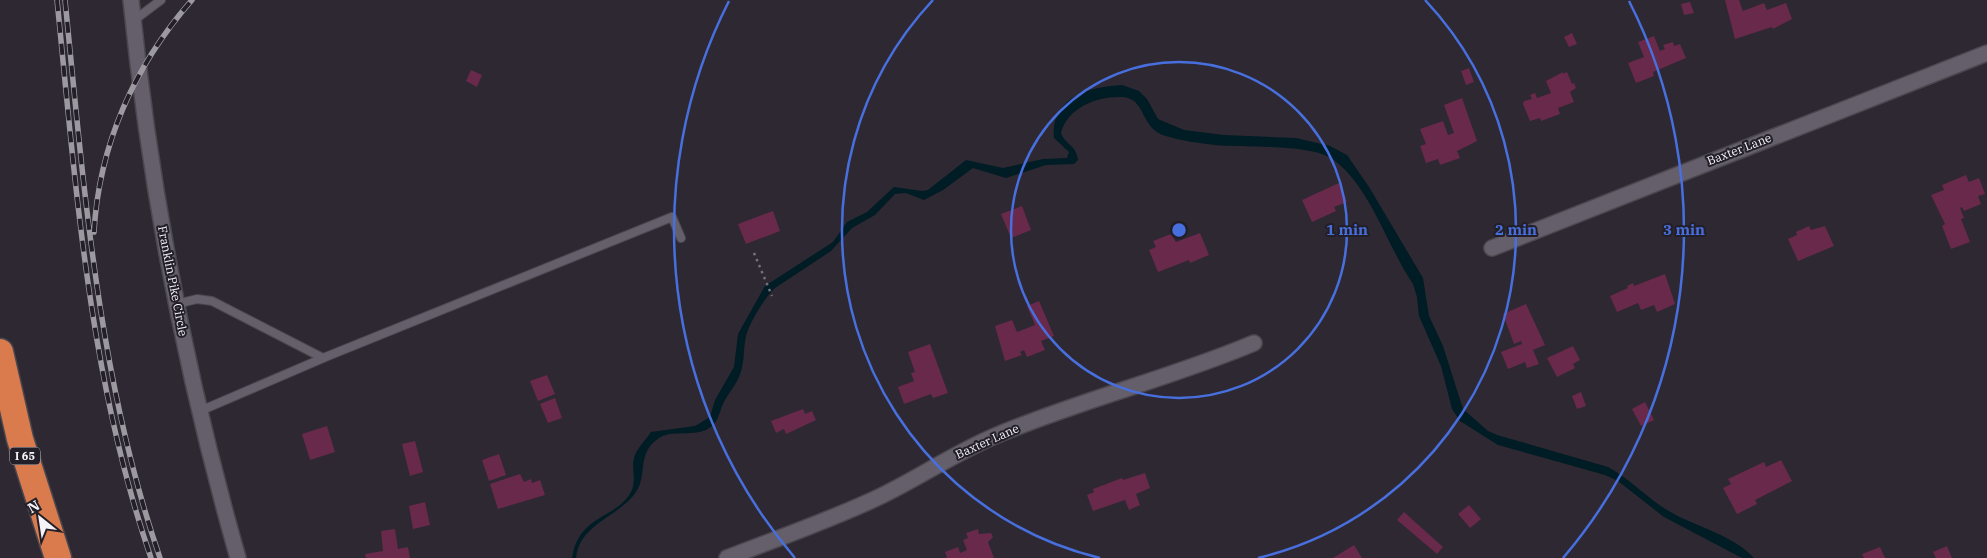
<svg xmlns="http://www.w3.org/2000/svg" width="1987" height="558" viewBox="0 0 1987 558" font-family="'IBM Plex Serif',serif">
	<style>
		.water { fill: #001c25 }
		.building { fill: #69294b }
		.lines { fill: none; stroke-linecap: round; stroke-linejoin: round }
		.service-casing { stroke: #4b474f; stroke-width: 10 }
		.minor-casing { stroke: #4b474f; stroke-width: 18 }
		.motorway-casing { stroke: #4b474f; stroke-width: 29 }
		.path { stroke: #75717a; stroke-width: 2.5; stroke-dasharray: 2.5 4; stroke-linecap: butt }
		.service { stroke: #645f6a; stroke-width: 8 }
		.minor { stroke: #645f6a; stroke-width: 15 }
		.motorway { stroke: #da7b4d; stroke-width: 26 }
		.rail-casing { stroke: #9d99a1; stroke-width: 5.5 }
		.rail { stroke: #231f28; stroke-width: 4; stroke-dasharray: 11; stroke-linecap: butt }
		.ring { fill: none; stroke: #486fde; stroke-width: 2.5 }
		.labels { text-anchor: middle; dominant-baseline: central; stroke-width: 4; stroke-linejoin: round; paint-order: stroke }
		.shield { fill: #231f28; stroke: #b6b3ba; stroke-width: 1 }
		.shield-label { font-size: 11px; font-weight: bold; fill: #f5f2f8 }
		.street-label { font-size: 12px; fill: #f5f2f8; stroke: #231f28 }
		.centre { fill: #486fde; stroke: #231f28; stroke-width: 2.5 }
		.ring-label { font-size: 15px; text-anchor: middle; font-weight: bold; fill: #486fde; stroke: #231f28; stroke-width: 4; stroke-linejoin: round; paint-order: stroke }
	</style>
	<rect width="100%" height="100%" fill="#2d2832"/>
	<path class="water" d="M1122 85 1139 91 1147 99 1158 119 1184 130 1224 135 1296 138 1330 146 1347 155 1369 187 1423 278 1429 316 1443 346 1463 409 1488 431 1497 435 1608 467C1630 479 1646 497 1667 510 1695 527 1732 534 1754 558H1742L1664 517 1618 481 1605 475 1498 445 1460 421 1452 409 1441 366 1419 316 1417 297 1413 284C1388 248 1371 188 1334 160 1312 143 1245 148 1215 145 1199 143 1182 141 1166 136 1139 129 1147 97 1121 97 1097 96 1067 108 1061 133 1066 146 1076 144 1078 160L1074 164 1046 165 1006 178 973 168 943 190 924 200 906 193 895 194 875 215 852 228 831 251 775 288C765 297 749 323 746 336 743 349 745 362 740 374 737 384 730 391 725 400 720 408 720 417 714 424 699 440 675 428 659 438 636 453 648 475 636 492 618 518 580 523 576 558H572C579 514 615 520 631 492 637 480 631 469 634 458 636 449 646 440 651 432L695 426 710 417 715 400 734 367 738 334 765 286 833 242 847 222 867 212 894 187 922 191 928 190 966 160 1003 168 1043 159 1067 158 1069 152 1054 138C1050 97 1089 87 1122 85Z"/>
	<path class="building" d="M1725 0H1739L1743 11 1764 3 1767 10 1786 3 1792 19 1773 29 1772 27 1735 39Z
		M1690 2 1694 13 1684 15 1681 4Z
		M1572 33 1577 44 1569 47 1564 37Z
		M1654 36 1660 51 1665 49 1663 45 1673 42 1674 46 1680 44 1686 58 1653 72 1654 76 1636 83 1628 63 1644 57 1638 42Z
		M1469 68 1474 82 1466 85 1461 71Z
		M471 70 482 75 477 87 466 81Z
		M1563 72V74L1567 72 1572 84 1574 83 1576 88 1570 92 1574 102 1558 108 1560 114 1541 121 1540 118 1530 121 1523 104 1524 101 1532 99 1530 95 1535 93 1537 98 1551 93 1546 81Z
		M1462 98 1477 141 1457 151 1460 158 1440 165 1438 159 1426 163 1420 146 1426 144 1420 129 1443 121 1448 135 1454 133 1444 105Z
		M1966 175 1969 182 1979 178 1985 194 1978 196 1981 204 1964 211 1962 207 1960 208 1964 218 1961 219 1970 242 1951 249 1942 226 1945 224 1931 195 1944 190 1942 185Z
		M1339 183 1347 202 1334 207 1336 211 1312 222 1302 200Z
		M1022 206 1031 230 1011 238 1001 214Z
		M773 211 780 231 746 244 738 224Z
		M1809 226 1811 230 1825 226 1834 246 1798 261 1788 239 1797 235 1796 232Z
		M1200 233 1209 255 1190 263 1189 260 1158 272 1149 250 1156 247 1153 241 1171 234 1176 242Z
		M1665 274 1675 304 1657 312 1654 305 1641 310 1638 303 1617 312 1610 296 1628 288 1627 286 1633 283 1634 286Z
		M1039 301 1054 336 1041 341 1045 350 1027 357 1024 350 1020 352 1022 355 1005 361 995 326 1012 320 1017 332 1035 325 1027 306Z
		M1526 304 1545 345 1533 350 1539 364 1527 368 1525 362 1508 369 1501 352 1522 344 1521 341 1514 344 1503 314Z
		M930 344 948 393 933 398 931 394 904 404 898 387 914 381 911 373 915 372 908 352Z
		M1573 346 1580 360 1573 364 1575 368 1557 377 1547 358Z
		M547 375 555 394 538 401 530 381Z
		M1581 392 1586 406 1577 409 1572 396Z
		M555 398 562 418 548 423 540 404Z
		M1645 402 1654 420 1641 426 1632 409Z
		M803 409 805 414 812 411 816 420 786 434 784 429 776 433 771 421Z
		M327 426 335 452 310 460 302 434Z
		M415 441 423 472 410 476 402 444Z
		M499 454 506 475 489 481 482 460Z
		M1781 460 1792 481 1755 500 1757 504 1737 514 1723 488 1731 484 1728 479 1764 462 1766 467Z
		M1145 473 1150 488 1136 494 1140 505 1129 510 1125 500 1093 511 1087 495 1094 492 1093 489 1122 478 1123 480Z
		M520 474 524 482 531 479 532 483 540 480 545 495 498 509 490 484Z
		M425 502 430 525 413 529 409 506Z
		M1469 505 1481 519 1470 528 1458 514Z
		M1404 512 1443 547 1437 554 1397 520Z
		M395 529 398 549 408 547 410 558H366L365 554 383 551 381 531Z
		M978 529 979 534 991 533 993 537 988 542 994 558H947L945 552 958 547 960 553 967 550 963 540 968 538 966 533Z
		M1354 545 1362 558H1333Z
		M1947 546 1952 558H1936L1933 552Z
		M1880 547 1885 558H1864L1862 554Z"/>
	<g class="lines">
		<defs>
			<path id="service" d="M133 21 161 0
				M177 304 197 299 212 301 323 358
				M200 411 328 356 672 217 681 238"/>
			<path id="minor" d="M131 0C150 188 186 376 238 558
				M1492 248 1987 53
				M727 558C778 538 831 520 881 496 920 477 955 453 995 436 1079 400 1169 379 1254 343"/>
			<path id="motorway" d="M0 352 20 439 58 558"/>
		</defs>
		<use href="#service" class="service-casing"/>
		<use href="#minor" class="minor-casing"/>
		<use href="#motorway" class="motorway-casing"/>
		<path class="path" d="M754 253 772 296"/>
		<use href="#service" class="service"/>
		<use href="#minor" class="minor"/>
		<use href="#motorway" class="motorway"/>
		<defs>
			<path id="rail" d="M57 0C76 188 89 378 151 558
				M65 0C84 188 98 378 160 558
				M94 232C99 145 134 66 192 0"/>
		</defs>
		<use href="#rail" class="rail-casing"/>
		<use href="#rail" class="rail"/>
	</g>
	<g class="ring">
		<circle cx="1179" cy="230" r="168"/>
		<path d="M1100 558A337 337 0 0 1 933 0M1425 0A337 337 0 0 1 1258 558"/>
		<path d="M795 558A505 505 0 0 1 729 1M1629 1A505 505 0 0 1 1563 558"/>
	</g>
	<g class="labels">
		<rect class="shield" x="10" y="447.5" width="30" height="17" rx="4"/>
		<g class="shield-label">
			<text x="25" y="456">I 65</text>
		</g>
		<g class="street-label">
			<text transform="translate(1739 149) rotate(-21)">Baxter Lane</text>
			<text transform="translate(173 281) rotate(79)">Franklin Pike Circle</text>
			<text transform="translate(987 441) rotate(-24)">Baxter Lane</text>
		</g>
	</g>
	<circle cx="1179" cy="230" r="8" class="centre"/>
	<g class="ring-label">
		<text x="1347" y="235">1 min</text>
		<text x="1516" y="235">2 min</text>
		<text x="1684" y="235">3 min</text>
	</g>
	<g transform="translate(40 518) rotate(330)" stroke="#231f28" stroke-width="4" paint-order="stroke">
	<path d="M0-4L9 19L0 12L-9 19Z" fill="#f5f2f8"/>
	<text y="-8" font-size="14" font-weight="bold" text-anchor="middle" fill="#f5f2f8">N</text>
	</g>
</svg>
